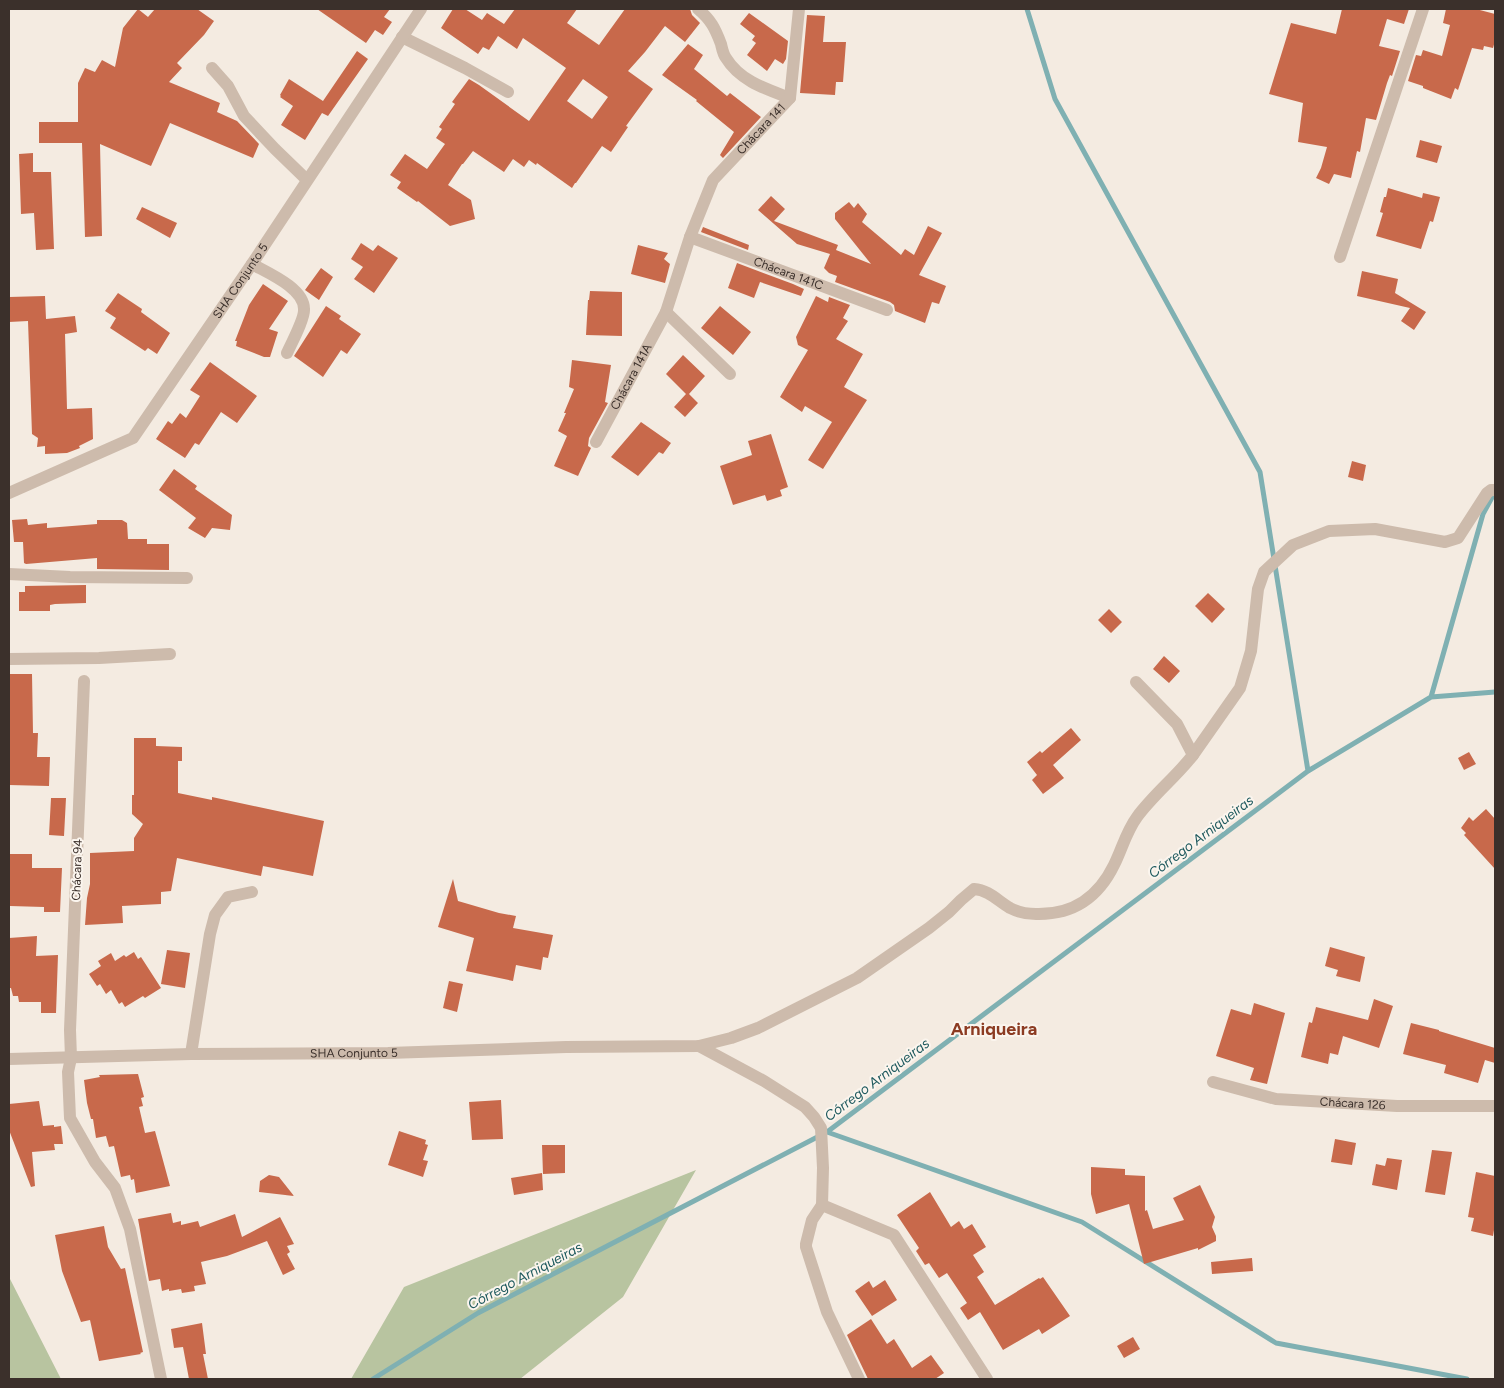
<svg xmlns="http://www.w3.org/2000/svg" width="1504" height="1388" viewBox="0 0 1504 1388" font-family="Figtree,sans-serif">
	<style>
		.green { fill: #b8c4a0 }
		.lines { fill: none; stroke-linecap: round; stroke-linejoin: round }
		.stream { stroke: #7fb0b2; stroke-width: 5 }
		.building { fill: #c8694b; fill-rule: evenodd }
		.minor { stroke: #cdbbac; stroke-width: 12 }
		.labels { text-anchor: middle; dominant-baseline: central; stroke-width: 4; stroke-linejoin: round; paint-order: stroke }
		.street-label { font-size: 12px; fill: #3b302b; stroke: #fbf5ee }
		.water-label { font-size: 14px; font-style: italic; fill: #1f5a5e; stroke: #fbf5ee }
		.district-label { font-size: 18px; font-weight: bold; fill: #8c3b22; stroke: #fbf5ee }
	</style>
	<rect width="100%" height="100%" fill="#f4ebe1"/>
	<path class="green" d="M696 1170 623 1297 520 1379H351L404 1287Z
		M9 1277 61 1379H9Z"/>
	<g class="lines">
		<path class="stream" d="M1027 9 1055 99 1260 472 1308 771
			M1431 697 1483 514 1495 492
			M827 1132 1082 1222 1276 1343 1467 1379
			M373 1379 478 1313 827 1132 1308 771 1431 697 1495 692"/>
	</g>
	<path class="building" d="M138 9 148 17 155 9H197L214 21 204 35 177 63 182 68 169 82 220 103 217 112 237 121 259 144 253 158 170 123 151 166 100 144 102 236 85 237 82 143H39V122H78V83L85 68 95 72 102 60 115 67 123 28Z
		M317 9H390L384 17 392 22 383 35 375 30 366 43Z
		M453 9H465L482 20 487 13 504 24 515 9H577L567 23 599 45 625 9H690L692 15 700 23 685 42 665 26 645 52 628 71 653 89 626 126 628 127 611 152 602 146 576 183H575L572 188 537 163 536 165 529 160 524 167 513 159 504 172 473 151 463 164H462L448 185 471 200 475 219 450 226 418 201 417 202 397 188 401 182 390 175 405 154 427 169 445 144 436 138 442 129 439 127 455 104 452 102 469 79 479 85 529 121 566 68 523 38 517 49 498 36 489 50 483 47 478 54 441 28ZM583 79 608 97 592 119 567 101Z
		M1342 9H1409L1404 24 1387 19 1379 46 1400 51 1392 76 1390 75 1387 83 1376 120 1366 118 1360 152 1357 151 1351 178 1334 174 1329 184 1316 178 1321 168 1327 147 1298 142 1303 103 1269 94 1291 23 1336 34Z
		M1446 9H1476L1495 14V41L1493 48 1484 46 1483 50 1472 48 1458 90 1455 88 1451 99 1423 88V86L1408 81 1416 55 1421 56 1423 50 1442 56 1450 25 1443 23Z
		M749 13 788 41 786 59 783 64 775 59 767 71 747 55 756 43 752 40 755 36 740 24Z
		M807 15 825 16 823 42H846L843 82H836L835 95 800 93Z
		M688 44 703 55 694 69 727 96 730 93 761 117 723 158 720 155 734 132 696 101 697 100 662 75Z
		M357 51 368 59 328 116 322 113 305 140 281 125 293 106 280 97 281 96 280 95 289 79 323 101Z
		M1420 140 1442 146 1437 163 1416 157Z
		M33 153V172H51L54 249 36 250 34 213 21 214 19 154Z
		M1388 188 1422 198 1423 193 1440 197 1433 222 1430 221 1421 249 1376 236 1383 213 1380 212 1384 197H1386Z
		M771 196 785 209 774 221 838 245 836 250 871 264 835 219V213L849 202 854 208 858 203 867 214 862 222 901 255 905 249 914 255 928 226 942 233 919 275 946 286 939 304 932 302 925 323 895 311 894 305 890 302 835 282 837 276 829 273 824 268 830 254 797 244 758 210Z
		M142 207 177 223 170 238 136 219Z
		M703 227 749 245 748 250 701 232Z
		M361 243 373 251 378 245 398 258 374 293 354 279 363 267 351 259Z
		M638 245 668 253 664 259 670 264 665 283 631 274Z
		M737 263 793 284 804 289 801 296 760 282 754 298 728 288Z
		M321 268 333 277 319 300 305 290Z
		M1362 271 1398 279 1395 293 1426 312 1414 330 1401 321 1410 308 1357 296Z
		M263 284 288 301 269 329 278 332 270 357H264L236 346 237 341H235L249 305Z
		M590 291 622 292V336L586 335 588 300H589Z
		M118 293 142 309 141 312 170 333 157 354 148 348 145 351 110 328 116 318 105 311Z
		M45 296 46 319 75 316 77 332 65 334 67 409 92 408 93 439 79 446 80 448 67 453 45 454V446L37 447 38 438 32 434 28 321 9 322V297Z
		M816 296 828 302 829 297 850 305 843 318 848 321 836 339 863 354 844 387 867 400 823 469 808 460 832 422 805 406 802 412 780 397 808 350 798 345 796 337Z
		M326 306 341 316 339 319 361 334 347 354 341 350 323 377 294 356Z
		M720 306 751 332 733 355 701 328Z
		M683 355 705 376 689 394 698 403 685 417 674 407 686 394 666 374Z
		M572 360 611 365 605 402 608 403 589 438 588 446 591 448 578 476 554 466 567 436 558 431 566 413H564L574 389 569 387Z
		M210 362 257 396 237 423 221 412 199 445 195 443 185 458 156 439 168 421 172 424 180 413 186 418 200 396 190 390Z
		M641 422 671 443 663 454 659 452 638 476 611 457Z
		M771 434 788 487 780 490 782 496 767 501 765 495 733 505 720 466 752 455 748 441Z
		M1352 461 1366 465 1363 481 1348 477Z
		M174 469 197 486 195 489 232 515 230 530 212 528 205 538 188 528 196 518 159 490Z
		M27 519 28 525 47 523V528L97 524V520H122L127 523 128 539H147V544H169V570L97 569V558L26 564 24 563 23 542H14L12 520Z
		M86 585V603L55 604 50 605V611H19V592H25V586Z
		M1208 593 1225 609 1212 623 1195 606Z
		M1109 609 1122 622 1111 633 1098 620Z
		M1164 656 1180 671 1169 683 1153 669Z
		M9 674H32L33 733H38L37 757H50L49 786 9 785Z
		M1071 728 1081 740 1053 765 1064 778 1043 794 1032 780 1037 775 1027 762 1040 751 1042 753Z
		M134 738H156V746L182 747V761H178V793L212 800V797L324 821 313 876 263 866 261 876 177 858 171 891 161 892V904L122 906 123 923 85 925 87 898 90 884V853L134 851V838L143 824 132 814V795H134Z
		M1469 752 1476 764 1464 770 1458 758Z
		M51 798H66L64 836 49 835Z
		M1486 809 1495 819V869L1464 835 1466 833 1461 828 1469 817 1473 821Z
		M9 854H32V868H62L60 912H44V907L10 906V899H9Z
		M453 879 458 901 499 913 516 916 513 928 553 935 548 958 543 957 541 970 516 965 513 981 466 971 474 938 438 927Z
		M37 936 36 956 58 955 56 1013H41V1002H19L18 996H13L11 988H9V938Z
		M1330 947 1365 957 1360 982 1336 976 1338 970 1325 966Z
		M167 950 190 953 185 988 161 984Z
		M134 952 138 959 141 957 161 988 145 998 143 996 125 1007 122 1002 119 1004 111 990 106 994 100 984 97 986 89 974 101 966 98 961 111 953 115 961 124 955 126 957Z
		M449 981 463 984 457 1012 443 1008Z
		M1374 999 1393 1006 1379 1048 1343 1036 1338 1055 1330 1053 1328 1064 1301 1057 1309 1022 1312 1023 1316 1007 1368 1020Z
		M1254 1003 1285 1013 1267 1084 1250 1080 1254 1068 1216 1056 1231 1009 1251 1015Z
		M1411 1023 1439 1030V1031L1495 1048V1063L1485 1060 1478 1083 1444 1073 1446 1065 1403 1054Z
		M138 1074 144 1097 141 1098 143 1106 139 1107 145 1133 155 1131 170 1186 136 1193 134 1179 131 1180 130 1175 121 1177 114 1146 109 1147 106 1136 96 1138 93 1119H91L87 1103 84 1080 100 1077 99 1075Z
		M501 1100 503 1139 472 1140 469 1102Z
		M39 1101 43 1126 54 1125V1127L61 1126 63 1144H54L55 1150 32 1152 35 1186 31 1187 9 1130V1104Z
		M399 1131 426 1140 425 1144 428 1145 423 1160 428 1161 423 1177 388 1165Z
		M1335 1139 1356 1143 1352 1165 1331 1162Z
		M542 1145H565V1173L543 1174Z
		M1432 1150 1452 1152 1445 1195 1425 1192Z
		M1387 1158 1402 1160 1397 1190 1372 1185 1376 1164 1385 1166Z
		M1091 1167 1125 1169V1175L1145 1176V1211L1147 1210 1153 1229 1184 1220 1173 1198 1200 1185 1215 1217 1212 1227 1216 1236V1241L1198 1250V1248L1144 1264 1129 1204 1096 1214 1091 1194Z
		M1476 1172 1495 1176V1224L1493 1236 1471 1231 1474 1218 1468 1217Z
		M542 1173 543 1190 514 1195 511 1178Z
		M269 1175 279 1177 294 1196 259 1192 260 1181Z
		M930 1192 951 1227 959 1221 964 1229 972 1224 986 1247 973 1255 984 1272 977 1277 995 1305 1039 1278 1040 1279 1043 1277 1070 1316 1042 1334 1039 1329 1003 1350 980 1312 968 1320 960 1308 967 1303 947 1273 939 1278 929 1263 925 1265 916 1251 919 1248 897 1215Z
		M171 1213 173 1223 181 1221V1225L198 1221 200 1227 235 1214 242 1237 280 1217 294 1244 287 1246 290 1252 287 1254 295 1269 283 1275 267 1241 227 1256 201 1262 206 1284 194 1286 195 1291 182 1293 181 1289 169 1291V1289L162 1291 160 1279 149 1281 138 1219Z
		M104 1226 108 1247 121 1269 125 1268 143 1352 140 1353 141 1354 99 1361 90 1320 81 1322 62 1271 55 1235Z
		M1252 1258 1253 1271 1212 1274 1211 1262Z
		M885 1280 897 1300 872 1316 855 1291 869 1281 873 1288Z
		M871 1319 887 1344 894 1339 912 1368 931 1355 944 1373 935 1379H868L847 1335Z
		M202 1323 206 1354H203L208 1379H189L183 1347 174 1348 171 1329Z
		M1133 1337 1140 1349 1124 1358 1117 1346Z"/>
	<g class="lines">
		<g class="minor">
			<path d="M698 9C711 20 715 28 721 44 722 48 723 54 726 58 740 81 766 89 790 98"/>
			<path d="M402 37 465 68 508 92"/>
			<path d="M212 68 228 86 244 116 275 149 307 180"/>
			<path id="s1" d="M690 237 887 310"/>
			<path d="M1340 257 1423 9"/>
			<path d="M252 264C268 273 304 288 304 309 305 318 291 344 287 353"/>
			<path d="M666 312 730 374"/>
			<path id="s2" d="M596 442 666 312 690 237 713 180 790 98 799 9"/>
			<path id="s3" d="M9 493 133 438 252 264 421 9"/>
			<path d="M9 574 70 577 187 578"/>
			<path d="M9 659 99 658 170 654"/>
			<path d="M84 681 70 1030 71 1058 68 1072 70 1118 95 1162 115 1188 130 1229 161 1379"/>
			<path d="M1193 755 1240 688 1251 651 1258 589 1264 572 1293 545 1329 531 1375 529 1445 542 1458 538 1487 493 1491 490H1495"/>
			<path d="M699 1046 764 1081 805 1107 814 1117 821 1128 823 1168 822 1205 812 1220 806 1244V1247L827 1312 859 1379"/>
			<path d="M191 1054 210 934 215 915 228 897 252 892"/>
			<path id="s4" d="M9 1059 191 1054 388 1053 566 1047 699 1046 731 1038 758 1028 857 978 929 928 949 912 961 900 974 889C989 890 998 901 1010 908 1018 912 1028 914 1036 914 1073 915 1098 898 1114 865 1122 849 1126 832 1137 817 1153 795 1176 777 1193 755L1177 724 1136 682"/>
			<path id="s5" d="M1213 1082 1276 1099 1397 1106H1495"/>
			<path d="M822 1205 894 1235 987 1379"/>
		</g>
	</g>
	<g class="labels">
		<g class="street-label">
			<text stroke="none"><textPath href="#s2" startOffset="358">Chácara 141</textPath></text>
			<text stroke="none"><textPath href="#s1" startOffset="105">Chácara 141C</textPath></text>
			<text stroke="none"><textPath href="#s3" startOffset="326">SHA Conjunto 5</textPath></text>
			<text stroke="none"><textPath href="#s2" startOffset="74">Chácara 141A</textPath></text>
			<text transform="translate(77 870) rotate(-88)">Chácara 94</text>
			<text stroke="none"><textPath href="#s4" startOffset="345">SHA Conjunto 5</textPath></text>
			<text stroke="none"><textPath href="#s5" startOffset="142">Chácara 126</textPath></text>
		</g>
		<g class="water-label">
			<text transform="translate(1201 837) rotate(-37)">Córrego Arniqueiras</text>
			<text transform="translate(877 1080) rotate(-37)">Córrego Arniqueiras</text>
			<text transform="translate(525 1276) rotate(-28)">Córrego Arniqueiras</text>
		</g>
		<g class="district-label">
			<text x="994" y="1029">Arniqueira</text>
		</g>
	</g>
	<rect width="1504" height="1388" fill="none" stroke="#3b302b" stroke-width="20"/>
</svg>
